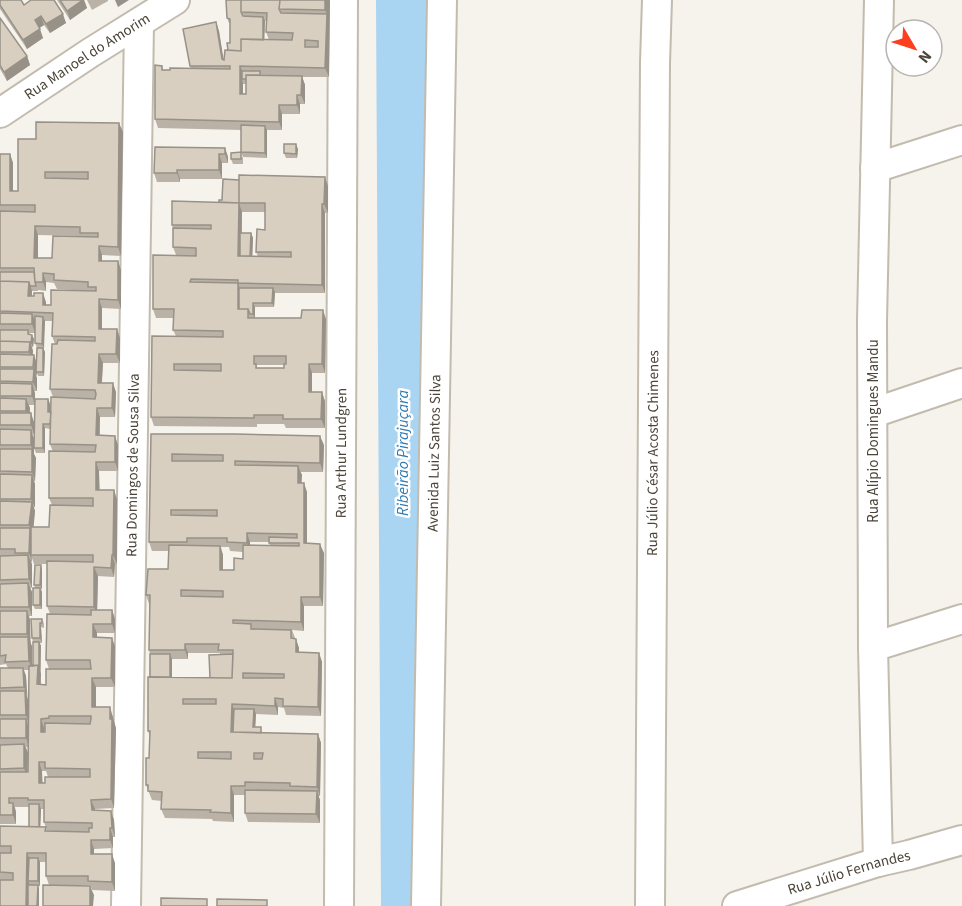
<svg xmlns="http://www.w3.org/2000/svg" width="962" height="906" viewBox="0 0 962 906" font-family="'Source Sans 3',sans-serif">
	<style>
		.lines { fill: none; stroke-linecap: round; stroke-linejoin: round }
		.river { stroke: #a9d4f2; stroke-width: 50 }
		.minor-casing { stroke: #c2bbae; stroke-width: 32 }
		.minor { stroke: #fff; stroke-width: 28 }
		.wall { fill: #bab2a6; fill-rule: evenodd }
		.shaded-wall { fill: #979187 }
		.building { fill: #d8cfc1; stroke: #979187; stroke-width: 1.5; fill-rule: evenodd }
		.labels { text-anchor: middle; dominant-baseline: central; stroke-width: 5; stroke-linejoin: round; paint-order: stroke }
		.street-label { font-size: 15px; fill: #4b4439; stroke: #fff }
		.water-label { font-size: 16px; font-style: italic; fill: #2e7ab2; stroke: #fff }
	</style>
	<rect width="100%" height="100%" fill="#f6f3ec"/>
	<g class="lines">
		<path class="river" d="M401 0 406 906"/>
		<defs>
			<g id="minor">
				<path id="s1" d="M0 113 90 53 175 0"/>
				<path d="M875 168 962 140"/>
				<path d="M873 413 962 383"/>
				<path d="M873 647 962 619"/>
				<path d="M878 862 873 647 872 321 879 0"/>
				<path id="s2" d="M126 906 139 23"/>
				<path id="s3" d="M339 906 343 0"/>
				<path id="s4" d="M426 906 442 0"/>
				<path id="s5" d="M650 906 655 63 657 0"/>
				<path id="s6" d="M737 906 878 862 909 855 962 840"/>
			</g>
		</defs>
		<use href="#minor" class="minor-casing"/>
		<use href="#minor" class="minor"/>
	</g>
	<path class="wall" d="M0 0 24 5 30 1V0H54L66 23 50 33 44 25 39 28 43 38 27 49 0 9Z
		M57 0H84L87 8 70 20Z
		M87 0H108V1L92 10Z
		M226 0H330L329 77H302L305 85V104H300V114H282V130H267V158L243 157 241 152V130L158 128 155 119 162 66 163 70 191 69 190 66 216 22 219 31 223 59 224 60 230 43V23H229L227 18ZM265 21H267L266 32 269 40H264ZM243 84H246V94H243Z
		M0 18 27 56 30 65 7 81 0 69Z
		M123 132 121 256 102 255V261H118L121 270V309L102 308V329H117L120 338V363H103L102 383 116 392 115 417H100V436L118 445V471H99V490L117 499V564H115L114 577 98 576 97 610H112L115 619V633H97V637L115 646V687H96V707L113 716V721L116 728 114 808 95 809V810L111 811 114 820 115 837H113V848L94 849V854L115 863V891L92 890 94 895 90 885H49L46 876V862H40V886H38L39 889 0 906V826L29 827V807H15L16 812V824H0V668H8L6 664 0 665V584H1L0 583V153V154H10L13 163V191H18L36 139ZM38 235 81 236V237L52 258H38ZM46 282 54 283 57 289 90 291 51 305H46V302L32 296V291H38V290L46 291ZM45 321H53L52 336 55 344 50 389 53 397 51 412H50V404L48 399H35L34 391H37L36 376 37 373 38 376H44L45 352 43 348ZM29 333H35V343L37 348V363L33 355V351L32 347H33L34 339ZM29 405H35L34 448 36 453H45V428L50 429V444L53 452 49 498 52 505 49 527H33L35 511 34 508 35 484 34 481H35L36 458 34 454V439L32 434H34ZM32 558 34 564H47V606L50 614 46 660 49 669 46 685 41 684V646L40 643H42L41 627 44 628V624L42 619H31L32 638 33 642V666H32L30 620 29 616H32V592L30 588H32L31 562H32ZM24 670H29V716L26 676ZM26 747H28V772V753ZM42 771H46L48 777 45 783H42ZM41 809H44V822L47 831 46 827H40Z
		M225 148 228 157V163H222V179H180V182H157L154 173Z
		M298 149 297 158H286L284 153Z
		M243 157V164H233L231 159Z
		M328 186V213H325V293H275L274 307H255V318L326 319 325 373H312V392L325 401V428H286L284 424H257V427L154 426 151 417 176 336 173 330 174 318H156L153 309 176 255 173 247V228L172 225 219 202ZM242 212H265V230L256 252 258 256H252L253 238 251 233H242ZM257 365H284V368H257Z
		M151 434 324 445 323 472H300L302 475 301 483 307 492V543L324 553 323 606H304V631L292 630 299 648V652L319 653 322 662 321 716 286 715 284 708 278 707V715L256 714 255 727 262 733 318 734 321 743 320 796H318L320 800V823L248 822 245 813V795H234V822L213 821 212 819 165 818 161 809 162 801 152 800 146 785 149 758 150 736 148 731 150 654 149 650V604L146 595 168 569 169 551H152L149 542ZM250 542H269L270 546H250ZM221 547H229L230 551 243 552V559L234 570H223V555ZM188 653H220V655L210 678 172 677V659H188Z
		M41 565 42 570V589H41L42 592V609H35L33 605 35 588 34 585Z"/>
	<path class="shaded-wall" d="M83 0H84L87 8 70 20 67 11Z
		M115 0H129L118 7Z
		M325 0H330L329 77 325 68 327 14 325 10Z
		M63 14 66 23 50 33 46 24Z
		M41 16 44 25 38 29 35 20Z
		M263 17 265 21 264 48 262 44Z
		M216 22 219 31 225 68 222 59Z
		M40 29 43 38 27 49 23 40Z
		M27 56 30 65 7 81 4 72Z
		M240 66 244 75 242 79 243 84V103L240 94Z
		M302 76 305 85V104L301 95Z
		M297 95 300 104V114L297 105Z
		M279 105 282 114V130L279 122Z
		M119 123 123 132 121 256 118 247Z
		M265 126 267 130V158L265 153Z
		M296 144 298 149 297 158 296 154Z
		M225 148 228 157V163L225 154Z
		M10 154 13 163V200L10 191Z
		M219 154 222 163V179L219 170Z
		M177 170 180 179V182L177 173Z
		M325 177 328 186V213L324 204Z
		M239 203 242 212 241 260 238 256Z
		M322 204 325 213V293L322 285Z
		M35 226 38 235V267L34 258Z
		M251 233 253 238 252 265 250 260Z
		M99 246 102 255V269L99 261Z
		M118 261 121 270V309L118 300Z
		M43 273 46 282V291L43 282Z
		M29 282 32 291 31 305 28 296Z
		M238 283 241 292 239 314 238 309Z
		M273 288 275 292 274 307 272 303Z
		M43 293 46 302V314L43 305Z
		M99 299 102 308V338L99 329Z
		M253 303 255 307V319L253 314Z
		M323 310 326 319 325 373 322 364Z
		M32 314 36 323 35 333 32 324Z
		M43 317 45 321 44 349 42 344Z
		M117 329 120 338V363L116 354Z
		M32 335 34 339 33 347 31 343Z
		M30 342 33 351 32 361 29 352Z
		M43 348 45 352 44 376 43 372Z
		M99 354 103 363 101 392 98 383Z
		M34 355 37 364V376L33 367Z
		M309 364 312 373V401L309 392Z
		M34 369 37 378V391L33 382Z
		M113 383 116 392 115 417 112 408Z
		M32 384 35 393V405L32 396Z
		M322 392 325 401V428L321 419Z
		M26 399 30 408 29 420 26 411Z
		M48 399 50 404V417L48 412Z
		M97 408 100 417 99 444 96 435Z
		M31 413 34 422V434L31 425Z
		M43 424 45 428V453L43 448Z
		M31 430 34 439V454L36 458 35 481 32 472V449L31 445Z
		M115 436 118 445V471L115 462Z
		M320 436 324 445 323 472 320 463Z
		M96 462 99 471 100 499 96 490Z
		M298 466 302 475 301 491 298 483Z
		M32 475 35 484V508L31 499Z
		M304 483 307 492V552L304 543Z
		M114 490 117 499V564L113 555Z
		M32 502 35 511 33 534 29 525Z
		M30 528 33 537 31 555 32 562 29 553Z
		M247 533 250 542V552L247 543Z
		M320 544 324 553 323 606 320 597Z
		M220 546 223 555V579L220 570Z
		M28 555 32 564V588L29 579Z
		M112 555 115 564 114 577 111 568Z
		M41 565 42 570V589L40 585Z
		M94 567 98 576 97 616 94 607Z
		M28 583 32 592V616L29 607Z
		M40 588 42 592V609L40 605Z
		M301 597 304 606V631L301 622Z
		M112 610 115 619V633L112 624Z
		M27 611 30 620V643L27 634Z
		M40 623 41 627 42 643 40 638Z
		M93 624 97 633V646L93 637Z
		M28 637 32 646V670L29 661Z
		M112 638 115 646V687L111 678Z
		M296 639 299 648V661L296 652Z
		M39 642 41 646 40 672 39 667Z
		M185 644 188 653V659L185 650Z
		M319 653 322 662 321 716 318 707Z
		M170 654 172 659V686L170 682Z
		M38 665 41 674 40 693 37 684Z
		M23 668 26 676 27 696 24 687Z
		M92 678 96 687V716L92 707Z
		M25 691 28 700 29 724 26 715Z
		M275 698 278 707V715L275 706Z
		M232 704 235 713V736L231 732Z
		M110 707 116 728 114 808 111 799Z
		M254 709 256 714 255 732 253 727Z
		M26 719 29 728V747L26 738Z
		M41 719 44 728V741L41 732Z
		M318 734 321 743 320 796 317 787Z
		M24 744 28 753 27 777 24 768Z
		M39 762 42 771 43 792 39 783Z
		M231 786 234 795V822L231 813Z
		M317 791 320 800V823L316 814Z
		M91 800 95 809V819L92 810Z
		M13 803 16 812V824L13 815Z
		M39 804 41 809 40 835 39 831Z
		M111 811 114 820 115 837 112 828Z
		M110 828 113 837V848L110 840Z
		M91 840 94 849V863L91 854Z
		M27 853 31 862 28 881 30 885V906H26Z
		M112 854 115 863V891L112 882Z
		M38 858 40 862V886L38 881Z
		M38 885 39 889V906H37Z
		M90 886 94 895 93 906H90Z"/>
	<path class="building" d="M0 0H21L24 5 31 0H54L63 14 46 24 41 16 35 20 40 29 23 40 0 5Z
		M60 0H83L67 11Z
		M226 0H241V12L243 16 263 17V40L241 39V51L228 50 227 43H230V19L227 18Z
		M241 0H280L279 9 281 13 327 14 325 68 240 66V94H246V75L302 76 301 95H297V105H279V122L155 119V65L162 66V70H170V68L230 69V66H190L183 29 216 22 222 59 224 60 225 50 241 51V39L292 40 293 33 266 32 267 13 241 12ZM305 40 318 41V47H305Z
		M280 0H325V10L279 9Z
		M0 18 27 56 4 72 0 65Z
		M242 71H260V75H246V79H242Z
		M36 122 119 123 118 247 99 246V261H118V300L99 299V329H117L116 354H99L98 383H113L112 408H97L96 435 115 436V462H96V490H114L113 555H112L111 568 94 567V607L47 606V561L93 562V555H31V527H49L50 505 93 506V498H49V451L95 452 96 445 50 444 51 397 95 399 96 394 95 390 50 389 52 344H57L58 340 95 341V337L52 336 53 313 0 311V281L29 282 28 296H34V293H43V305H51V290L96 291V287H88V282L54 280V274L43 273V282H35L34 268H0V211L35 212V205H0V154H10V191H18V139H36ZM45 172H88V179L45 178ZM35 226 80 227V233H98V237L53 236 52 258H34Z
		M241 125 265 126V153L241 152Z
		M284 144H296V154L284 153Z
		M155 147 225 148V154H219V170H177V173H154Z
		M241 152V159H231V153Z
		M239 175 325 177 324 204H322V285L238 283V309H248V318H301L302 310H323L322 364H309V392H322L321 419H283V415H254V418L151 417 152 336 223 337V331L173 330 174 309H153V255L196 256V248L173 247V228L211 229V225H172V201L239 203ZM239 203H265V230L257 229 256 252H291V257L238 256ZM191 279 238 280V283L190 282ZM254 356H286V364H284V368H256V364H254ZM174 364H221V371L174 370Z
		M223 179 239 180V203L219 202V200H222Z
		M240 233H251L250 256H240Z
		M0 272H34L35 282 36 286H30L29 282 0 281Z
		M239 288H273L272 303H253V314H250L248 309H239Z
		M0 313 32 314V324H0Z
		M35 316 43 317 42 344 35 343Z
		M0 330H28V334L32 335 31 343H30V342L0 341Z
		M0 341 30 342 29 352H0Z
		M37 348H43V372H36Z
		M0 354 34 355 33 367H0Z
		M0 369H34L33 382 0 381Z
		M0 383 32 384V396H0Z
		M0 398 26 399V411H0Z
		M35 399H48V412H51L50 424H43V448H34Z
		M0 413H31V425H0Z
		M0 429 31 430V445H0Z
		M151 434H235L320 436V463L235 461V465L298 466V483H304V543L320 544V597H301V622L233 620V623L251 624V629L291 630V638L296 639V652L319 653 318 707 283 706V699L275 698V706L232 704 231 732 318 734 317 787 290 786V783L245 782V786H231V813L210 812 211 810 161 809 162 792 148 791V785H146V758H149L150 731H148V677L232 678 233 650H218L219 644H185V650H149L150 595H146L148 569H168L169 545 220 546V570H234V558L243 559V545L299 546V543H269V537L297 538V534L247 533V543L227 542V538H187V542H149ZM172 454 223 455V461H172ZM171 510H217V516L171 515ZM181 590 223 591V597L181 596ZM243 673 284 674V678H243ZM183 699H216V704H183ZM198 752H231V759L198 758ZM254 753H263L262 759H254Z
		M0 449H32V472L0 471Z
		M0 474 32 475 31 499H0Z
		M0 501 32 502 29 525H0Z
		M0 528H30L29 553H15V549H0Z
		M28 555 29 579 0 580V556Z
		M35 565H41L40 585H34Z
		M28 583 29 607H0V584Z
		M33 588H40V605H33Z
		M91 610H112V624H93V637L112 638 111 678H92V707H110V719H112L111 799 91 800 92 810 111 811 112 828H110V840H91V854H112V882L88 881V876H46V853H27L26 906H0V880H13V873L0 872V853H11V846H0V826L46 827 45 831 89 832V828H92V823L44 822V800H28V798H9V803H13V815H0V772H28L29 666 38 665 37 684 46 685V669H91L90 660H46L47 614 91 615ZM49 716H91V719L90 724 45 723V732H41V719L49 718ZM39 762H45V768L90 769V777H45V783H39Z
		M0 611H27V634H0Z
		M31 619H42V623H40V638H32Z
		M0 637H28L29 661 5 662 6 655 0 656Z
		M33 642H39V667L38 665 33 666Z
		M150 654H170V677H150Z
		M233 654 232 678H210L209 655Z
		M0 668H23L24 687 0 688Z
		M0 691H25L26 715H0Z
		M234 709H254L253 727H261V733L233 732Z
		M0 719H26V738H0Z
		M24 744V768L0 769V745Z
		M245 790 317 791 316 814 245 813Z
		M29 804H39V827H29Z
		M29 858H38V881H28Z
		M28 885H38L37 906H28Z
		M43 885 90 886V906H43Z
		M161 898 207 899V906H161Z
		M217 899 267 900V906H217Z"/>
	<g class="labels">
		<g class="street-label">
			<text stroke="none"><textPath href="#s1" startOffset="104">Rua Manoel do Amorim</textPath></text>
			<text transform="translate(873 431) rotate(-90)">Rua Alípio Domingues Mandu</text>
			<text stroke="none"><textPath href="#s3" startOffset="453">Rua Arthur Lundgren</textPath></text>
			<text stroke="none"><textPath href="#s4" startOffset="453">Avenida Luiz Santos Silva</textPath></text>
			<text stroke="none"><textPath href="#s5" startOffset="453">Rua Júlio César Acosta Chimenes</textPath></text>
			<text stroke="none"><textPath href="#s2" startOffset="441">Rua Domingos de Sousa Silva</textPath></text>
			<text stroke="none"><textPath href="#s6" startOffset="117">Rua Júlio Fernandes</textPath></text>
		</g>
		<g class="water-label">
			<text transform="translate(403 453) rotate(-90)">Ribeirão Pirajuçara</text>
		</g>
	</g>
	<g transform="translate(914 48) rotate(129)"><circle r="28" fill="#ffffff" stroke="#b7b4b0" stroke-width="1.5"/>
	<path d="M0-4.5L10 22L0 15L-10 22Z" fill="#fc3f1d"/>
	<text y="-9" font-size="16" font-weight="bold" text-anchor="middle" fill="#4b4439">N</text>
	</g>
</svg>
